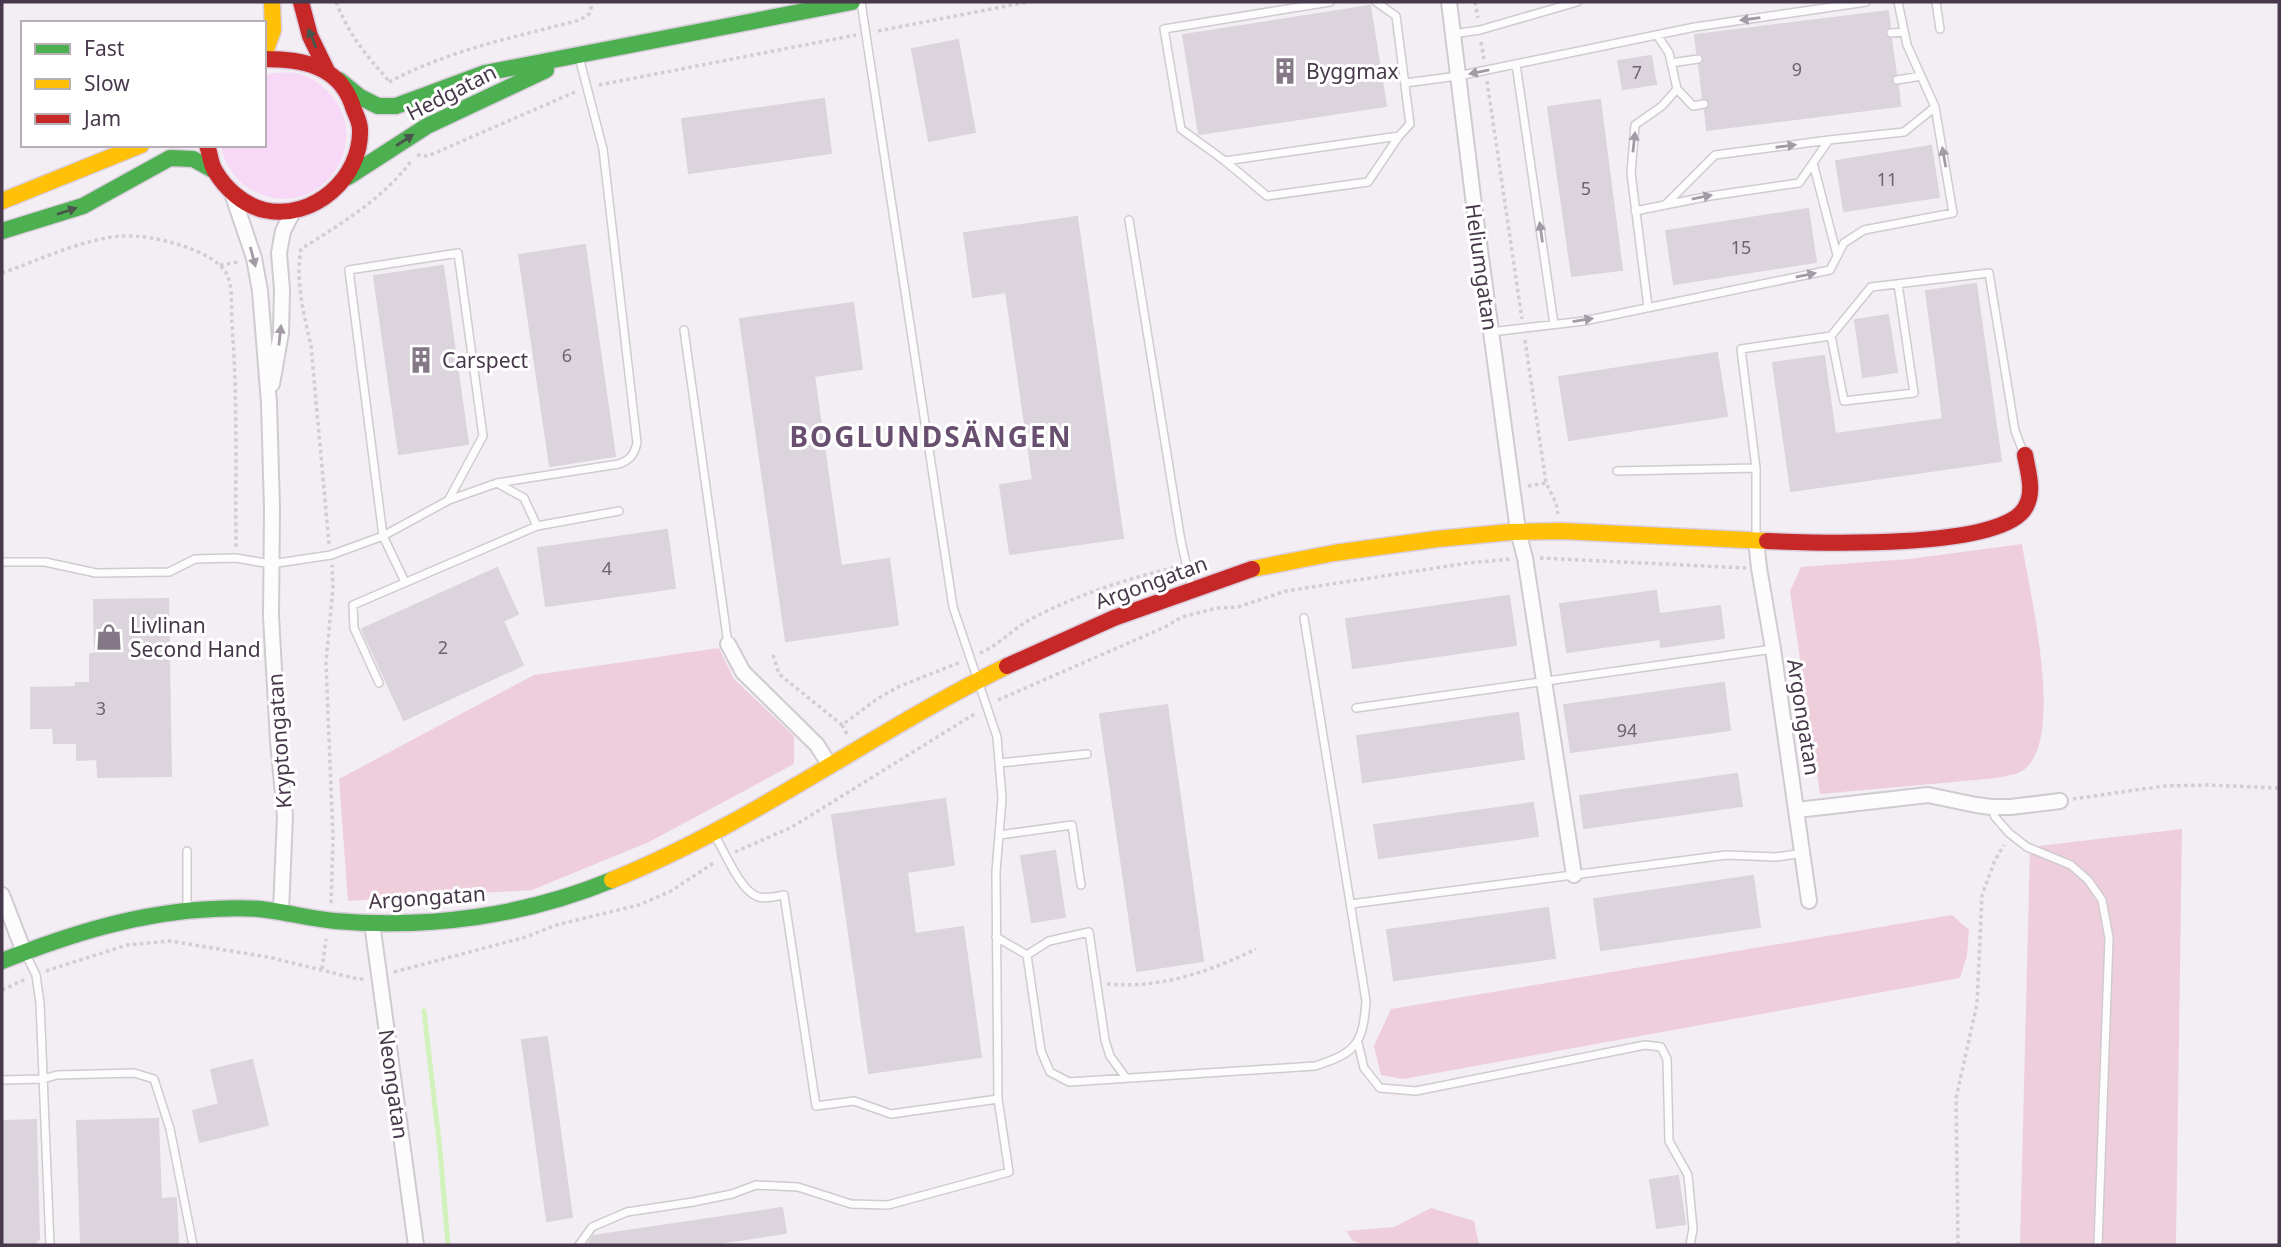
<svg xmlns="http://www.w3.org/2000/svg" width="2281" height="1247" viewBox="0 0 2281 1247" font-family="'Noto Sans',sans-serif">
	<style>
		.green { fill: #efcedb }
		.sand { fill: #f7d9f7 }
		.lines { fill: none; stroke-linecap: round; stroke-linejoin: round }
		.stream { stroke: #d2f2bd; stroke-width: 5 }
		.building { fill: #dbd4dc; stroke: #dbd4dc; stroke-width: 2 }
		.lane-casing { stroke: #d0cad1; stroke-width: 10 }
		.street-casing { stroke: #d0cad1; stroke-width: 18 }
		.fast-casing { stroke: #dbcddd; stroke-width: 19 }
		.slow-casing { stroke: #dbcddd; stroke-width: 19 }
		.jam-casing { stroke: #dbcddd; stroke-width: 19 }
		.path { stroke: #d3ccd4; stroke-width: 3.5; stroke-dasharray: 3.5 3.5; stroke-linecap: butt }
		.lane { stroke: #fdfcfd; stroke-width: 7 }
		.street { stroke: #fdfcfd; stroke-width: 14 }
		.fast { stroke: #4caf50; stroke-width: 16 }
		.slow { stroke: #ffc107; stroke-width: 16 }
		.jam { stroke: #c62828; stroke-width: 16 }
		.oneway { fill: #a29aa4 }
		.oneway2 { fill: #49564c }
		.labels { text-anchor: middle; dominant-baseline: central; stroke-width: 6; stroke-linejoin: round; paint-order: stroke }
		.number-label { font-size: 18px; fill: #6e6171 }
		.poi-label { font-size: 21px; fill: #48384b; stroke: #fff; text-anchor: start }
		.street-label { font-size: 21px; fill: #48384b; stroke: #fff }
		.district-label { font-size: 28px; font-weight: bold; letter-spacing: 2px; fill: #694f6f; stroke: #fff }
	</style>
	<rect width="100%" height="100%" fill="#f3eef4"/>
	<path class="green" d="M2022 544C2029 590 2067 743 2022 771 2008 779 1970 780 1953 782 1909 786 1864 790 1820 794L1790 591 1801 567 1909 559Z
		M719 648 734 679 794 736V764L649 842 532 890 348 901 339 779 534 675Z
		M2182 829 2176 1245H2020L2030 847Z
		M1952 915 1969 930 1967 955 1960 978 1403 1079 1381 1075 1374 1046 1391 1009Z
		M1431 1208 1474 1221 1479 1245H1367L1353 1241 1346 1231 1394 1227Z"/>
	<path class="sand" d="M273 73C280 73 288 72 295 73 305 74 315 80 323 87 381 136 321 226 254 191 236 182 224 165 221 145H264V76Z"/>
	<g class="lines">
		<path class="stream" d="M424 1011 440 1150 448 1245"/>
	</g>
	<path class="building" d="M1370 6 1386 106 1199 134 1183 35Z
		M1888 11 1890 27 1886 30 1885 34 1891 39 1896 74 1891 80 1893 84 1898 86 1900 106 1707 130 1705 110 1710 104 1708 100 1703 98 1699 65 1704 59 1702 55 1697 53 1695 35Z
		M958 40 975 132 929 141 912 49Z
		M1651 56 1656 84 1623 89 1618 61Z
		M824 99 831 153 689 173 682 119Z
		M1600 100 1622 270 1572 276 1548 107Z
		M1931 146 1939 197 1844 211 1836 161Z
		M1808 209 1816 262 1674 284 1666 231Z
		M1077 217 1123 538 1010 554 1000 485 1033 480 1006 292 973 297 964 233Z
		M585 245 615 456 550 466 519 255Z
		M443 266 468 444 399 454 374 276Z
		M1976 284 2001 461 1791 491 1773 363 1824 356 1835 434 1943 419 1926 291Z
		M853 303 862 369 814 376 841 566 889 559 898 625 786 641 740 319Z
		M1888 315 1897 372 1863 377 1855 320Z
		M1717 353 1727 416 1569 440 1559 377Z
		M667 530 675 588 546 606 538 548Z
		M497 568 518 614 503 621 523 665 404 720 362 629Z
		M1656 591 1659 614 1720 606 1724 638 1661 647 1660 639 1567 652 1560 604Z
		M1509 596 1516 645 1353 668 1346 619Z
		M168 599 171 776 98 777 97 759 77 760V743H54L53 728H31V688L76 687V683H90V654H95L94 600Z
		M1724 683 1730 730 1571 752 1564 705Z
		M1167 705 1203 961 1137 971 1100 714Z
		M1518 713 1524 759 1363 782 1357 736Z
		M1737 774 1742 806 1584 828 1580 796Z
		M945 799 954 865 907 872 915 934 963 927 981 1057 869 1073 832 815Z
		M1533 803 1538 836 1379 858 1374 825Z
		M1055 851 1065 917 1032 922 1021 856Z
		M1753 876 1760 927 1601 950 1594 899Z
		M1548 908 1555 958 1394 980 1387 930Z
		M547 1037 572 1217 547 1221 522 1040Z
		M252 1060 268 1125 200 1142 193 1111 219 1104 211 1070Z
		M158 1119 161 1199 176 1198 178 1245H81L77 1121Z
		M36 1120 39 1239 33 1245H2V1121Z
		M1678 1176 1685 1224 1657 1228 1650 1180Z
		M782 1208 786 1233 705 1245H588L593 1236Z"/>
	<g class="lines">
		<defs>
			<path id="lane" d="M1330 2 1164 29 1181 129 1225 161 1399 136 1410 124 1396 16 1376 2
				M1936 2 1940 29
				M1891 33 1904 32
				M1453 34 1480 30 1577 2
				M1671 63 1698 59
				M1516 64 1554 324
				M1897 80 1921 76
				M1405 83 1458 76 1695 27 1866 2
				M1677 89 1693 106 1704 104
				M1225 161 1267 196 1368 182 1399 136
				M1813 163 1837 255
				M1666 204 1715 155 1829 140
				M1635 211 1710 196 1799 183 1829 140 1904 132 1935 107
				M1129 220 1181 541 1191 585
				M1648 307 1631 173 1635 125 1662 106 1677 89 1669 53 1657 35
				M684 330 728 644
				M1491 332 1584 321 1830 270 1844 243 1864 230 1953 213 1935 107 1907 45 1898 2
				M1831 336 1844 401 1914 393 1898 284
				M1617 471 1756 468
				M497 483 524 498 537 526
				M1756 539V468L1741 349 1831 336 1871 287 1989 273 2015 431 2024 454
				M2 562H45L96 573 169 572 195 559 236 558 271 564 331 555 383 536 449 500 497 483 619 464C630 460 634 455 637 443L603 149 579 57
				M405 582 383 536 349 270 458 253 483 436 449 499
				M379 683 354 628 353 605 537 526 619 511
				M1356 708 1773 649
				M1000 763 1087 754
				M1992 807 1995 817 2009 833 2027 847 2071 865 2088 880 2102 900 2109 938 2098 1245
				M999 835 1072 825 1081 885
				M715 836C725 852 739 888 756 896 764 900 776 896 784 895L816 1106 854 1101 891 1114 998 1099 996 872 1002 798 997 737 953 607 861 2
				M1351 904 1726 855 1776 857 1803 853
				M187 909V851
				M996 937 1027 955 1041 1051 1050 1072 1069 1082 1315 1066C1356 1053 1363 1044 1366 1001L1304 618
				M26 955 36 975 40 1003 50 1245
				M1027 955 1049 941 1089 932 1105 1040 1110 1056 1126 1078
				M1358 1043 1364 1068 1380 1088 1416 1091 1645 1045 1661 1047 1667 1059 1669 1141 1688 1175 1693 1229 1690 1245
				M2 1080 43 1079 57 1075 134 1073 154 1079 170 1129 193 1245
				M579 1245 592 1227 627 1212 693 1202 732 1194 756 1185 798 1187 851 1204 888 1205 1009 1172 998 1099"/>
			<path id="street" d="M1449 2 1475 213 1518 531 1525 558 1574 875
				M232 193 254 258 260 291 269 403 272 509 271 616 278 741 285 816 281 911
				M272 384 281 333 282 289 279 253 283 231 293 212
				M1756 540 1759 568 1773 649 1809 901
				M728 644 743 672 817 745 830 766
				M1797 810 1928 795 1976 805 1991 807H2011L2060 801
				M2 895 24 952
				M372 923 416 1245"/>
			<path id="fast" d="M339 80 360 97 378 106H396L485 73 852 2
				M348 177 427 126 546 70
				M2 231 83 206 170 158 193 159 215 171
				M2 961C70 934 140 912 213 909 231 908 249 907 267 910 290 913 312 919 335 921 429 929 525 916 612 880"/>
			<path id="slow" d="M264 55 273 30 272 2
				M2 201 141 145
				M1252 569 1334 553 1437 539 1511 532 1561 531 1767 541
				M612 880C752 824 872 732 1007 666"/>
			<path id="jam" d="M301 2 310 36 328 73
				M207 145C210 153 210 163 215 171 225 188 243 205 264 210 313 221 362 178 360 129 360 121 354 112 352 104 338 65 301 59 264 59
				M1767 541C1814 543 2001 550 2025 508 2035 492 2028 472 2025 455
				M1007 666 1114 618 1252 569"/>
		</defs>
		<use href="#lane" class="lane-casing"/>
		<use href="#street" class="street-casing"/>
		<use href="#fast" class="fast-casing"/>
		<use href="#slow" class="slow-casing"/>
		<use href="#jam" class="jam-casing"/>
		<path class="path" d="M336 2C349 35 366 55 389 81
			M1475 2 1478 18
			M878 31 1027 2
			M1481 42 1484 59
			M1487 81 1522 319
			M389 82C449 50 515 37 580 20L589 14 593 2
			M599 85 856 35
			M417 155 428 156 575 92
			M220 265 239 262
			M2 273C37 261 87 237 124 236 149 234 219 250 228 277 233 291 231 310 232 325 238 399 235 474 236 548
			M1525 340 1546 483 1556 503 1558 514
			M1528 486 1546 483
			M329 544 311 346C304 315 295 280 301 249 341 224 384 198 412 160
			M1540 558 1746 568
			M980 653C999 645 1012 630 1029 620 1076 595 1126 579 1176 567
			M773 655 779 674 842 725
			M998 700 1165 627 1182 617 1217 608 1238 607 1286 591 1468 563 1512 559
			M847 734 842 725 877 699 900 686 961 662
			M2073 799 2164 786 2209 785 2279 788
			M735 852 792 827 976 713
			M331 903 333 840 326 662 333 588 332 565
			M322 969 326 939
			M46 971 127 945 170 941 268 957 358 979H366
			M394 972 526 937 556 925 639 905 671 891 715 862
			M1107 984C1159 989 1209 972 1256 949
			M2 990 26 979
			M1958 1245 1956 1098 1977 1004 1982 895 1995 860 2004 845"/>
		<use href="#lane" class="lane"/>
		<use href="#street" class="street"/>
		<use href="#fast" class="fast"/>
		<use href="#slow" class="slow"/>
		<use href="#jam" class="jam"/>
	</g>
	<defs><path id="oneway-solid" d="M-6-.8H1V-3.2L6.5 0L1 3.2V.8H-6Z" transform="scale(1.75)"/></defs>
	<g class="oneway">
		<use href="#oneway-solid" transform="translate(1750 19) rotate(172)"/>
		<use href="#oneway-solid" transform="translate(1479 72) rotate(168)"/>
		<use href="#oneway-solid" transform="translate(1634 142) rotate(-84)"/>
		<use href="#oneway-solid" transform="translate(1786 146) rotate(-7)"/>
		<use href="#oneway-solid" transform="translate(1944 157) rotate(-100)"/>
		<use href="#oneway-solid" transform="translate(1702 197) rotate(-11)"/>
		<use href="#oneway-solid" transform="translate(1541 232) rotate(-98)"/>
		<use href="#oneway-solid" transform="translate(253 257) rotate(75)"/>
		<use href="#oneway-solid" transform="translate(1806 275) rotate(-12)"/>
		<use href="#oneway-solid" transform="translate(1583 320) rotate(-9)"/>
		<use href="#oneway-solid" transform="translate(280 335) rotate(-84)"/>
	</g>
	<g class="oneway2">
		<use href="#oneway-solid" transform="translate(312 38) rotate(-112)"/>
		<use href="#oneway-solid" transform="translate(405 140) rotate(-33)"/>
		<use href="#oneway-solid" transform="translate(67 211) rotate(-18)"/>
	</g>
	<defs>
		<symbol id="building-bare" viewBox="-9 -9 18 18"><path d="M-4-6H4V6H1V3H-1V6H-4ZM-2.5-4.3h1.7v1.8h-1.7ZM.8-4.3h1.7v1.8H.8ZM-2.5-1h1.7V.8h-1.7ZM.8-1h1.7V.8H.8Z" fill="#847886" stroke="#fff" stroke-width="2.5" paint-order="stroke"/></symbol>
		<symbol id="shop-bare" viewBox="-9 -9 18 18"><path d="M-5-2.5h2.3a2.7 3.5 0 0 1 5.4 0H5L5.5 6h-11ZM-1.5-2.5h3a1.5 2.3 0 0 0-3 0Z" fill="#847886" stroke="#fff" stroke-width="2.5" paint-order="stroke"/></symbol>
	</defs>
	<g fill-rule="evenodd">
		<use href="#building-bare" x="1266" y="52" width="38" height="38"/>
		<use href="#building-bare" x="402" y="341" width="38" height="38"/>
		<use href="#shop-bare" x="90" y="618" width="38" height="38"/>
	</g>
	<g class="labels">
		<g class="number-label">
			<text x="1797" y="69">9</text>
			<text x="1637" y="72">7</text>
			<text x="1887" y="179">11</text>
			<text x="1586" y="188">5</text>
			<text x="1741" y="247">15</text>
			<text x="567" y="355">6</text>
			<text x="607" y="568">4</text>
			<text x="443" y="647">2</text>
			<text x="101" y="708">3</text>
			<text x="1627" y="730">94</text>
		</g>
		<g class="poi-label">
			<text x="1306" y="71">Byggmax</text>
			<text x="442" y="360">Carspect</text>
			<text x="130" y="625">Livlinan<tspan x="130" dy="24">Second Hand</tspan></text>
		</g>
		<g class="street-label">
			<text transform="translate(451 92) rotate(-27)">Hedgatan</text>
			<text transform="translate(1482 267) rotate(82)">Heliumgatan</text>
			<text transform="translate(1151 582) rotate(-20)">Argongatan</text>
			<text transform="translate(1804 717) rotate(81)">Argongatan</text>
			<text transform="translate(279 741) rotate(-94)">Kryptongatan</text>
			<text transform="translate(427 897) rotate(-4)">Argongatan</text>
			<text transform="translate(394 1084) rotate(82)">Neongatan</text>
		</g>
		<g class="district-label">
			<text x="931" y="436">BOGLUNDSÄNGEN</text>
		</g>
	</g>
	<rect width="2281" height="1247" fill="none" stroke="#48384b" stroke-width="7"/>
	<rect x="21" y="21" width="245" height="126" fill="#ffffff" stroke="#b6afb7" stroke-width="2"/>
	<rect x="35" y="44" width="35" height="10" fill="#4caf50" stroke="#b6afb7" stroke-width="2"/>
	<text x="84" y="56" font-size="21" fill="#48384b">Fast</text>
	<rect x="35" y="79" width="35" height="10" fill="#ffc107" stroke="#b6afb7" stroke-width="2"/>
	<text x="84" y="91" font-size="21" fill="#48384b">Slow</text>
	<rect x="35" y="114" width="35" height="10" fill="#c62828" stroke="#b6afb7" stroke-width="2"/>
	<text x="84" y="126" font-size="21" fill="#48384b">Jam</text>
</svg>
